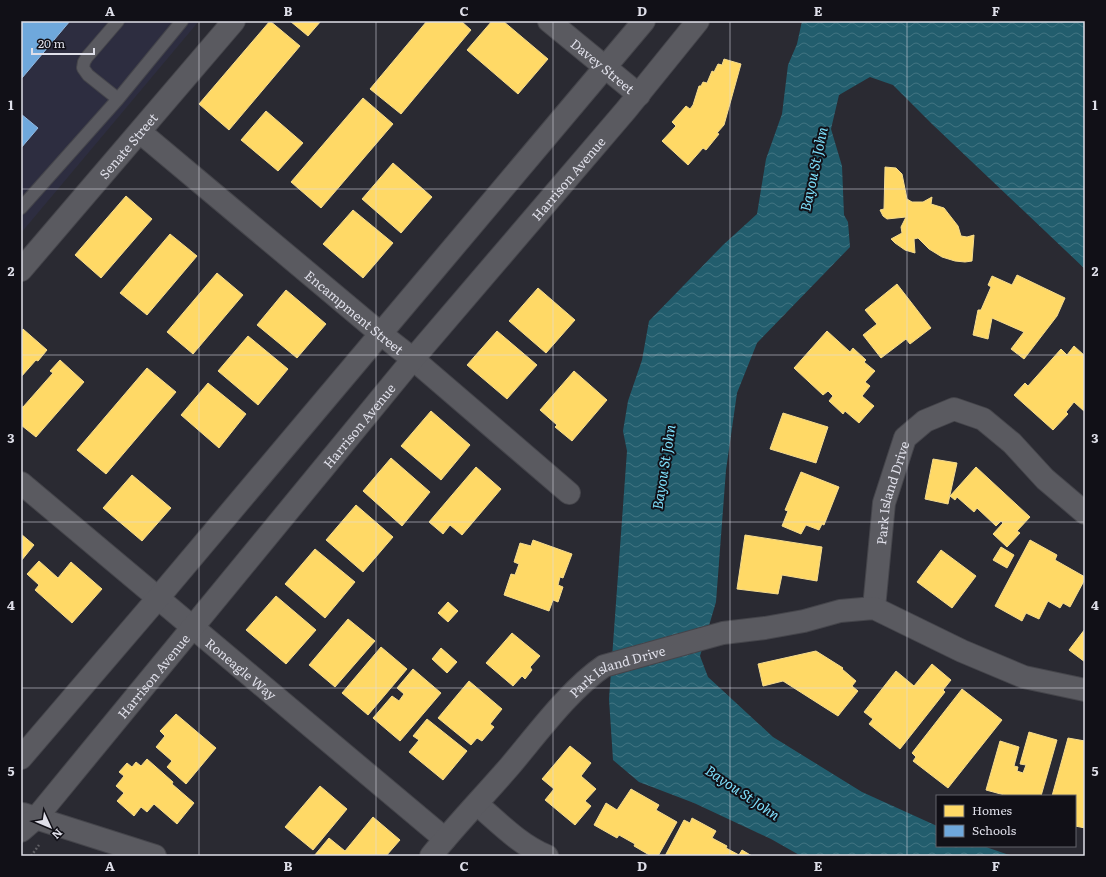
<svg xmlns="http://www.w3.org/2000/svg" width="1106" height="877" viewBox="0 0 1106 877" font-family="Literata,serif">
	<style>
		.built { fill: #2d2d40 }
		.water { fill: url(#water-waves) }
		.homes { fill: #ffd966; stroke: #f5db8d }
		.schools { fill: #6fa8dc; stroke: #91b8e0 }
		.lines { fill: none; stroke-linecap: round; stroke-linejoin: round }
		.lane-casing { stroke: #45454b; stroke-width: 14 }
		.street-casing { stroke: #45454b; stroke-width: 24 }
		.secondary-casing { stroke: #45454b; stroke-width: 24 }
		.path { stroke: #606065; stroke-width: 2.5; stroke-dasharray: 2 2; stroke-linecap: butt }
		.lane { stroke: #5a5a60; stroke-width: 12 }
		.street { stroke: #5a5a60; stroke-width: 22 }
		.secondary { stroke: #5a5a60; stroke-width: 22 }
		.grid { fill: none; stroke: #dfdfe9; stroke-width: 1; stroke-opacity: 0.55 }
		.labels { text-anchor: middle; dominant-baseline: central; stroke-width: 4; stroke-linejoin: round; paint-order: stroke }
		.street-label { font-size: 13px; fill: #dfdfe9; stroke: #111017 }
		.water-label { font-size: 14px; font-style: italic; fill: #7ee0fc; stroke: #111017 }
		.neatline { fill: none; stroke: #dfdfe9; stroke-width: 1.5 }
		.grid-label { font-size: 13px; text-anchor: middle; font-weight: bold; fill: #dfdfe9 }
	</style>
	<defs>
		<pattern id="water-waves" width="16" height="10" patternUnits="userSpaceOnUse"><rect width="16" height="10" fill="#225d6d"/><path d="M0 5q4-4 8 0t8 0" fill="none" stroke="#427482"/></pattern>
	</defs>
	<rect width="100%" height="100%" fill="#2a2a32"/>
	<path class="built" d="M21 21H199L21 233Z"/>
	<path class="water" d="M802 21H1085V269L932 124 893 85 870 77 839 95 831 129 842 166 844 215 848 222 850 247 757 343 737 393 726 470 716 602 700 656 708 677 773 737 862 792 937 826V846H983L1012 856H801L771 839 694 803 639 782 613 760 609 699 627 451 623 431 628 401 642 360 649 321 723 245 757 214 766 159 782 114 788 65 797 44Z"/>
	<path class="homes" d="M270 21 300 46 229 130 199 104Z
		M290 21H321L308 36Z
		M427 21H461L471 30 401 114 370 89Z
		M492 21H503L548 59 518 94 467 50Z
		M724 59 741 64 724 125 717 133 719 134 706 150 703 148 688 165 662 141 676 126 672 122 686 106 690 109 693 105 699 86H701L703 82 707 83 712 71 714 72 718 64 722 65Z
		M363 98 393 124 321 208 291 182Z
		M266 111 303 143 278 171 241 140Z
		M393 163 432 197 401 233 362 199Z
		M885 167 896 168 902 174 907 199 912 202H923L932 197 931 204 944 208 958 226 961 236 967 237 974 235 972 261 965 262 955 261 942 257 929 249 918 238 914 239 915 253 905 250 895 243 891 239 902 233 901 227 906 217 887 219 883 216 880 210 884 209Z
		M126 196 152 219 101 278 75 255Z
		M353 210 393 243 363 278 323 244Z
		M170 234 197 256 147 315 120 293Z
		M217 273 243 295 193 354 167 332Z
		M1017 275 1065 298 1057 316 1024 359 1011 349 1024 332 992 318 988 339 973 335 978 310H981L991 287 988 285 992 276 1012 285Z
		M897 284 931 328 910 344 906 339 881 358 863 335 877 324 865 310Z
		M538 288 575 320 546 353 509 321Z
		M286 290 326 324 297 358 257 325Z
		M23 329 47 350 38 361 36 360 21 377V332Z
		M497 331 537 365 507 399 467 365Z
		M827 331 850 352 853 348 866 360 864 362 875 371 865 382 870 386 862 396 874 406 859 423 845 411 843 414 829 401 833 396 828 391 823 395 794 368Z
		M248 336 288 369 258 405 218 371Z
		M1074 346 1085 356V412L1074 402 1066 412 1068 414 1053 430 1014 395 1025 383 1028 386 1061 349 1067 355Z
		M60 360 84 382 36 437 21 425V407H23L53 373 50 371Z
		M147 368 176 392 106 474 77 450Z
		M574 371 607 400 572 441 555 427 557 425 540 410Z
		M208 383 246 414 219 448 181 415Z
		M431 411 470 445 441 480 401 446Z
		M783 413 828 427 816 463 770 449Z
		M391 458 430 492 402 526 363 491Z
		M933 459 957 463 948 504 925 499Z
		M476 467 501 489 462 535 450 525 443 534 429 522Z
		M976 467 1030 517 1017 531 1020 533 1007 547 993 534 1003 523 1001 521 996 526 977 508 974 512 957 497 955 500 950 496Z
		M801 472 839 487 824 525 822 524 819 530 806 525 801 534 782 526 788 511 785 510Z
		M132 475 171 508 142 541 103 508Z
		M356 505 393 537 363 572 326 540Z
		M21 534 34 545 21 561Z
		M745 535 822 547 817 581 782 575 778 594 737 589Z
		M533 540 572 554 563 578 560 577 558 585 563 587 558 602 553 600 549 611 504 595 511 574 515 575 519 564 514 562 520 543 531 546Z
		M1030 540 1057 555 1055 560 1085 577V579L1070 607 1063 603 1060 608 1048 601 1039 619 1026 613 1022 621 995 606Z
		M1001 547 1014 555 1007 568 993 560Z
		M315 549 355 582 325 618 285 584Z
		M941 550 976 576 952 608 917 582Z
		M39 561 58 578 71 562 102 589 72 623 35 590 39 585 27 574Z
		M276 596 316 630 286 664 246 630Z
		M448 602 458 611 448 622 438 613Z
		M348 619 375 641 335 687 309 665Z
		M1085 629V662L1069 650Z
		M512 633 540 656 530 667 532 670 525 679 522 676 513 686 486 663Z
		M381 647 407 669 368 715 342 693Z
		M441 648 457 662 447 673 432 659Z
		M816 651 843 668 842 669 856 681 852 686 858 691 838 716 783 681 763 686 758 664Z
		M932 664 951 680 943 690 945 692 900 749 869 724 873 719 864 712 896 671 914 686Z
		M413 669 441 693 400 741 373 718 392 696 399 701 404 694 397 688Z
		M469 681 502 709 490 724 494 727 482 741 477 738 471 745 438 718Z
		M962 689 1002 720 948 788 913 761 916 757 912 753Z
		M176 714 216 748 186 784 167 767 172 761 156 747 165 736 160 731Z
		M427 719 467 751 443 780 409 752 419 740 413 736Z
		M1029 732 1057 740 1041 796H1008L986 790 1000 741 1019 747 1014 766 1018 767 1017 771 1023 773 1026 765 1020 764Z
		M1068 738 1085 741V828L1075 826V796H1052Z
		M570 746 591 763 581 776 596 789 585 801 591 806 575 825 545 800 554 789 542 779Z
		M147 759 173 782 172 784 194 803 177 824 154 804 147 812 141 807 134 816 117 801 124 793 116 786 124 776 119 772 127 763 132 767 136 762 141 766Z
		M320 786 347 809 313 850 285 827Z
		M631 789 659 805 656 810 677 822 658 856H651L634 846 635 844 619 835 617 838 594 825 606 803 617 810Z
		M373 817 400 840 386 856H314L329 838 345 851Z
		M692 818 716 831 712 838 727 846 726 848 739 855 742 850 752 856H665L684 820 690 823Z"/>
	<path class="schools" d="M21 21H70L22 78H21Z
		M21 114 38 128 21 148Z"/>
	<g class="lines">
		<defs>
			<path id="lane" d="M118 21 87 57 84 62 83 68 88 75 118 99
				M21 208 118 99 182 21"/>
			<g id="street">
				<path id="s1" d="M549 21 639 95"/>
				<path id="s2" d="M140 132 381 334 413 359 569 493"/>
				<path id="s3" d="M21 270 234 21"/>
				<path id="s4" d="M21 483 445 839"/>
				<path id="s5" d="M874 608 884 503 905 438 925 421 954 409 983 419 1012 443 1045 479 1085 513"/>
				<path d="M477 804C499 823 520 845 547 856"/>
				<path id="s6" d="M431 856C456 825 484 796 510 766 537 734 570 689 604 666L723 633 765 628 804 621 840 611 874 608 962 651 1024 677 1085 690"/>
			</g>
			<g id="secondary">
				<path d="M21 758 158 598 644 21"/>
				<path d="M23 814 155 856"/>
				<path id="s7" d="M21 831 36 818 413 359 626 110 698 21"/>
			</g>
		</defs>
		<use href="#lane" class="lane-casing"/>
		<use href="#street" class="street-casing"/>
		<use href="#secondary" class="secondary-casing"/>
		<path class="path" d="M31 856 39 845"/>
		<use href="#lane" class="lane"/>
		<use href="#street" class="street"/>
		<use href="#secondary" class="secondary"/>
	</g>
	<path class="grid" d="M199 21V856M376 21V856M553 21V856M730 21V856M907 21V856M21 189H1085M21 355H1085M21 522H1085M21 688H1085"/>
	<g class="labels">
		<g class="street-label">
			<text stroke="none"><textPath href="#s1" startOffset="70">Davey Street</textPath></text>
			<text stroke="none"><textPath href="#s3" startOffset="164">Senate Street</textPath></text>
			<text stroke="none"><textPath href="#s7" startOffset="852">Harrison Avenue</textPath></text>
			<text stroke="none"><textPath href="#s2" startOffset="280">Encampment Street</textPath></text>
			<text stroke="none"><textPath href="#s7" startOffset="528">Harrison Avenue</textPath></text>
			<text stroke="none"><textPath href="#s5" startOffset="117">Park Island Drive</textPath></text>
			<text stroke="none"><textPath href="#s4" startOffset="288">Roneagle Way</textPath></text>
			<text stroke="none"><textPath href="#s6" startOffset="267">Park Island Drive</textPath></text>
			<text stroke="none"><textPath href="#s7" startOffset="204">Harrison Avenue</textPath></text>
		</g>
		<g class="water-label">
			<text transform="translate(813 169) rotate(-78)">Bayou St John</text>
			<text transform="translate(663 467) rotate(-81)">Bayou St John</text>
			<text transform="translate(743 792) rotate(34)">Bayou St John</text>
		</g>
	</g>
	<rect width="1106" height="877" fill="none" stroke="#111017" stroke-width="44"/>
	<rect x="936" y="795" width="140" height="52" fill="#111017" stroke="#63636b"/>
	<rect x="944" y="805" width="20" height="12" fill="#ffd966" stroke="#63636b"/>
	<text x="972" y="815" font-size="12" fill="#dfdfe9">Homes</text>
	<rect x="944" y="825" width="20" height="12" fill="#6fa8dc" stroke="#63636b"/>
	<text x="972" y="835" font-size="12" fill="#dfdfe9">Schools</text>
	<g transform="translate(50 827) rotate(134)" stroke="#111017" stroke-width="3" paint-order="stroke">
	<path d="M0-3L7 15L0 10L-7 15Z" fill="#dfdfe9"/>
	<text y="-6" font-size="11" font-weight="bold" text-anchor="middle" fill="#dfdfe9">N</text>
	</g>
	<path d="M32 48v6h62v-6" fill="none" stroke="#dfdfe9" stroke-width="2"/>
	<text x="38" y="48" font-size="12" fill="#dfdfe9" stroke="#111017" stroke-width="3" paint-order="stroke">20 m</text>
	<rect x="22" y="22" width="1062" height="833" class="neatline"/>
	<g class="grid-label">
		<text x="110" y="16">A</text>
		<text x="288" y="16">B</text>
		<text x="464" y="16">C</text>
		<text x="642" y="16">D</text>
		<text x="818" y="16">E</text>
		<text x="996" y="16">F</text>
		<text x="11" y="110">1</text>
		<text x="1095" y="110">1</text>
		<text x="11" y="276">2</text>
		<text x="1095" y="276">2</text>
		<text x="11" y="443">3</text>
		<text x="1095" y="443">3</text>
		<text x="11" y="610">4</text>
		<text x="1095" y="610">4</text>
		<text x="11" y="776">5</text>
		<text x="1095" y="776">5</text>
		<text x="110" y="871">A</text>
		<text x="288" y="871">B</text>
		<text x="464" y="871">C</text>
		<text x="642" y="871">D</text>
		<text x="818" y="871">E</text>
		<text x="996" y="871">F</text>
	</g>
</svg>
